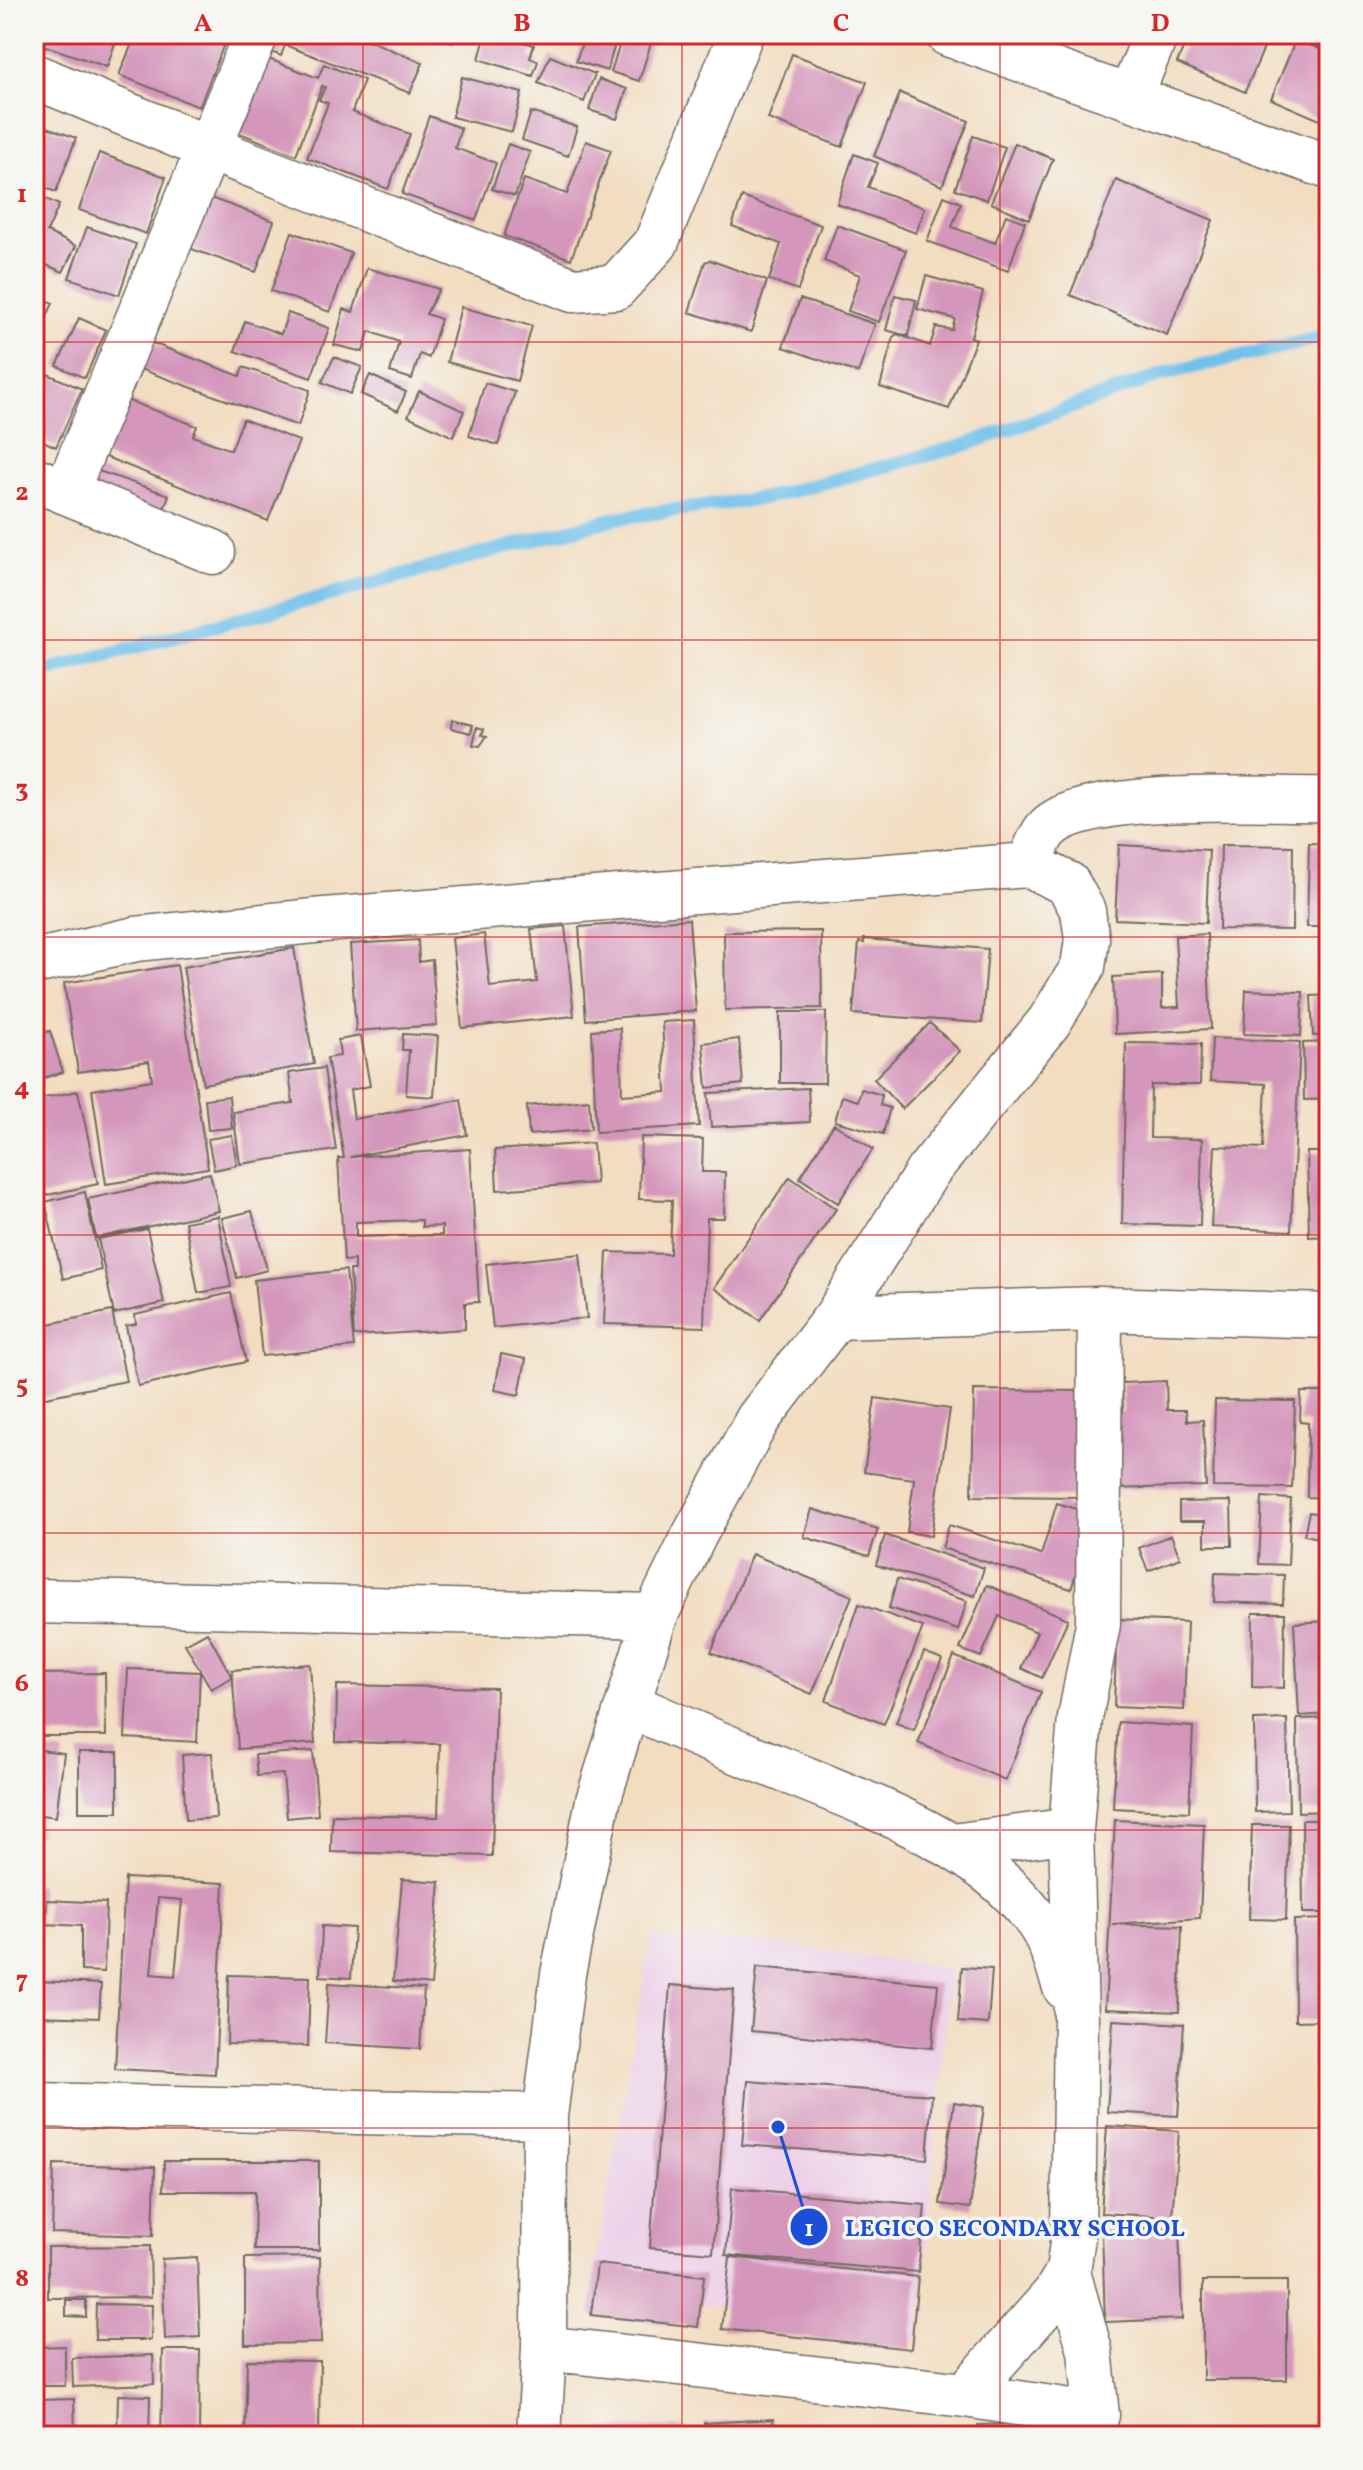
<svg xmlns="http://www.w3.org/2000/svg" width="1363" height="2470" viewBox="0 0 1363 2470" font-family="Vollkorn,serif">
	<style>
		.built { fill: #edd1e9 }
		.lines { fill: none; stroke-linecap: round; stroke-linejoin: round }
		.stream { stroke: #70c1eb; stroke-width: 14 }
		.building { fill: #d496bb; fill-rule: evenodd }
		.minor-casing { stroke: #716960; stroke-width: 47 }
		.minor { stroke: #fff; stroke-width: 44 }
		.grid { fill: none; stroke: #d62828; stroke-width: 2; stroke-opacity: 0.55 }
		.leader { fill: none; stroke: #1d4ed8; stroke-width: 3 }
		.callout-dot { fill: #1d4ed8; stroke: #f6f6f2; stroke-width: 3 }
		.mark-label { font-size: 24px; text-anchor: middle; font-weight: bold; fill: #fff }
		.callout-label { font-size: 24px; text-anchor: middle; font-weight: bold; fill: #1d4ed8; stroke: #f6f6f2; stroke-width: 7; stroke-linejoin: round; paint-order: stroke }
		.neatline { fill: none; stroke: #d62828; stroke-width: 3 }
		.grid-label { font-size: 26px; text-anchor: middle; font-weight: bold; fill: #d62828 }
	</style>
	<rect width="100%" height="100%" fill="#f6f6f2"/>
	<filter id="ink" filterUnits="userSpaceOnUse"><feTurbulence type="fractalNoise" baseFrequency=".0125" numOctaves="2"/><feDisplacementMap in="SourceGraphic" scale="16" xChannelSelector="R" yChannelSelector="G"/><feConvolveMatrix kernelMatrix="1 2 1 2 8 2 1 2 1" color-interpolation-filters="sRGB"/></filter>
	<filter id="wash" filterUnits="userSpaceOnUse"><feTurbulence type="fractalNoise" baseFrequency=".006" numOctaves="4" result="noise"/><feDisplacementMap in="SourceGraphic" scale="32" xChannelSelector="R" yChannelSelector="G"/><feGaussianBlur stdDeviation="1.8" result="paint"/><feColorMatrix in="noise" values="0 0 0 0 0 0 0 0 0 0 0 0 0 0 0 0 0 1.4 0 .05"/><feComposite in="paint" operator="in"/></filter>
	<g filter="url(#wash)">
		<rect width="100%" height="100%" fill="#f2ddc1"/>
		<path class="built" d="M651 1937 770 1943 950 1968 919 2340 592 2286Z"/>
		<g class="lines">
			<path class="stream" d="M34 674 616 518 765 498 962 446 1167 373 1329 336"/>
		</g>
		<g id="blocks">
			<path class="building" d="M34 34H118L107 67 34 42Z
				M136 34H228L199 107 119 75Z
				M264 34H354L423 63 410 93 285 45 281 56 259 47Z
				M429 34H455L453 42Z
				M457 34H479L477 41Z
				M486 34H509L508 37 534 45 530 58 538 61 533 76 479 59Z
				M585 34H598L616 41 607 71 576 61Z
				M623 34H654L639 81 611 72Z
				M1189 34H1281L1279 41 1269 36 1245 92 1177 63Z
				M1298 34H1329V35L1321 50Z
				M1296 39 1329 53V124L1271 99Z
				M792 54 867 82 842 147 768 119Z
				M258 55 318 78 324 64 364 80 352 112 410 134 388 189 307 158 328 103 319 100 325 87 322 86 296 155 229 129Z
				M550 56 595 74 584 102 538 83Z
				M462 77 522 93 512 132 452 117Z
				M599 79 627 89 617 119 589 110Z
				M900 93 969 121 942 186 874 156Z
				M531 112 577 127 568 156 522 140Z
				M429 116 461 128 455 148 496 163 476 220 402 194Z
				M34 122 76 138 56 192 34 184Z
				M973 136 1005 147 987 200 955 189Z
				M586 141 611 150 571 259 504 236 524 179 567 194Z
				M1015 143 1053 159 1029 219 991 203Z
				M508 144 530 152 515 196 492 189Z
				M99 153 166 177 146 234 79 210Z
				M854 154 878 163 868 187 925 208 916 233 837 204Z
				M1116 180 1213 220 1167 335 1070 295Z
				M35 194 59 205 47 232 76 246 63 272 34 260Z
				M205 196 274 221 256 272 186 247Z
				M944 196 961 203 952 227 995 243 1006 215 1025 222 1008 271 927 241Z
				M742 197 821 225 798 290 769 280 781 244 732 226Z
				M837 225 906 250 879 322 848 311 860 275 824 261Z
				M87 227 136 244 119 295 69 278Z
				M292 232 351 253 330 312 271 291Z
				M710 260 767 281 751 332 689 312 705 262Z
				M367 268 439 289 426 314 441 319 429 358 420 354 412 379 390 372 399 342 369 331 363 352 334 345 344 309 353 312Z
				M926 276 983 292 971 337 976 339 949 409 880 387 893 337 897 334 930 346 936 327 952 330 955 319 917 309Z
				M34 295 53 303 34 346Z
				M895 295 916 300 908 336 886 330Z
				M800 299 875 324 858 373 783 347Z
				M461 307 532 326 517 381 447 362Z
				M288 313 329 328 311 378 235 351 245 321 281 334Z
				M79 318 106 330 85 378 57 366Z
				M147 341 240 376 243 367 310 390 298 426 137 368Z
				M334 357 362 367 350 394 322 382Z
				M34 368 82 389 56 447 34 437Z
				M370 375 406 392 398 411 361 394Z
				M485 383 515 392 498 445 469 436Z
				M419 391 464 411 453 437 408 416Z
				M124 399 197 426 193 436 231 450 243 419 299 441 268 521 103 456Z
				M81 465 169 495 161 517 74 488Z
				M452 720 473 725 471 733 451 728Z
				M477 727 484 729 482 735 487 736 480 746 473 745Z
				M1309 843 1329 844V927H1307Z
				M1119 845 1209 850 1206 923 1115 919Z
				M1221 845 1293 846 1292 930 1219 929Z
				M689 919 696 1011 586 1020 579 927Z
				M565 926 574 1016 462 1028 452 938 484 934 490 987 537 982 531 929Z
				M821 931 822 1008 725 1010 724 932Z
				M1207 934 1211 1029 1115 1034 1113 977 1162 974V1008L1179 1007 1175 936Z
				M864 939 988 949 982 1023 853 1014 859 942 864 943Z
				M418 940 419 962 432 960 437 1025 356 1031 350 944Z
				M294 948 314 1064 203 1084 183 967Z
				M177 965 208 1168 106 1184 92 1090 152 1080 149 1061 78 1072 64 983Z
				M1246 990 1303 992 1301 1036 1244 1034Z
				M1329 995V1035L1313 1036 1311 996Z
				M780 1012H826L825 1083H780Z
				M694 1020 699 1126 596 1132 592 1030 620 1028 622 1095 666 1092 662 1022Z
				M930 1023 960 1051 902 1109 874 1079Z
				M50 1031 63 1072 34 1081V1036Z
				M403 1034 438 1036 434 1097 406 1095 409 1050H402Z
				M361 1036 370 1086 350 1090 354 1119 461 1100 467 1135 350 1157 470 1149 479 1302 465 1303V1329L354 1336 350 1270H354V1260L344 1261 338 1158H344L327 1058 340 1056 338 1040ZM422 1220V1227L442 1226V1235L356 1237V1222Z
				M1212 1038 1300 1042 1291 1231 1211 1227 1215 1146 1263 1148 1266 1084 1210 1081Z
				M739 1039 743 1084 707 1088 703 1043Z
				M1329 1042V1099L1304 1100 1303 1043Z
				M1126 1043 1201 1044 1200 1085H1151L1150 1138 1202 1139 1200 1226 1122 1224Z
				M324 1068 336 1150 240 1164 233 1112 293 1103 289 1073Z
				M808 1088 810 1122 711 1127 708 1093Z
				M861 1089 882 1095 880 1105 890 1108 883 1134 835 1121 842 1096 858 1101Z
				M78 1091 98 1184 34 1198V1100Z
				M229 1096 232 1128 208 1130 205 1099Z
				M589 1100 591 1129 529 1135 527 1106Z
				M834 1124 873 1149 838 1203 800 1178Z
				M232 1135 237 1165 214 1170 208 1139Z
				M641 1137 703 1139 702 1172H725L724 1218H707L704 1327 604 1324 607 1252 670 1254 672 1200 639 1199Z
				M593 1143 596 1183 497 1190 495 1150Z
				M1307 1152H1329V1236L1309 1237Z
				M210 1173 219 1211 96 1238 88 1199Z
				M790 1177 836 1209 760 1320 714 1288Z
				M85 1192 101 1270 63 1279 45 1202Z
				M252 1211 267 1270 237 1278 222 1218Z
				M218 1216 231 1287 198 1293 185 1222Z
				M147 1229 164 1303 114 1314 98 1239Z
				M580 1254 587 1318 493 1328 486 1264Z
				M346 1270 354 1347 262 1356 254 1280Z
				M231 1293 246 1362 138 1386 126 1326 136 1324 135 1315Z
				M112 1311 126 1381 36 1399 34 1327Z
				M501 1354 526 1359 519 1395 495 1390Z
				M1166 1381 1167 1410H1186L1187 1421 1203 1420 1206 1486 1113 1489 1110 1413 1123 1412 1122 1383Z
				M974 1390 1084 1391 1082 1497 972 1496Z
				M1301 1392H1329V1498L1307 1497 1308 1423 1300 1422Z
				M875 1398 950 1409 931 1536 907 1532 914 1479 864 1472Z
				M1215 1400 1295 1401 1292 1488 1213 1487Z
				M1262 1497 1291 1499 1288 1565 1259 1564Z
				M1231 1501 1232 1546H1205V1521H1179V1502Z
				M1057 1503 1095 1515 1071 1589 942 1548 949 1525 1041 1555Z
				M812 1509 878 1529 869 1556 804 1537Z
				M1309 1512 1329 1515V1540L1304 1535Z
				M885 1535 984 1568 975 1596 876 1565Z
				M1171 1535 1180 1558 1148 1571 1139 1548Z
				M752 1554 852 1596 812 1694 711 1652Z
				M1215 1573 1284 1575 1283 1604 1214 1602Z
				M897 1579 967 1601 958 1630 889 1608Z
				M987 1585 1068 1619 1042 1678 1021 1668 1037 1632 999 1616 981 1657 960 1649Z
				M859 1604 923 1627 884 1724 826 1701Z
				M1253 1613H1285L1284 1688 1252 1687Z
				M1117 1619 1187 1622 1184 1710 1114 1707Z
				M1329 1621V1714L1299 1716 1294 1623Z
				M207 1632 232 1677 211 1689 185 1644Z
				M924 1652 942 1659 914 1730 896 1723Z
				M954 1656 1041 1692 1005 1780 918 1743Z
				M310 1664 315 1743 238 1749 232 1670Z
				M128 1669 200 1672 197 1742 125 1738Z
				M105 1673 106 1736H34V1674Z
				M337 1685 496 1688 492 1856 331 1852 332 1815 438 1817 440 1744 336 1742Z
				M1329 1718V1811L1298 1812 1297 1719Z
				M1287 1719 1289 1811 1255 1812 1254 1720Z
				M1118 1722 1193 1727 1189 1812 1113 1808Z
				M34 1749 64 1753 56 1817 41 1815 39 1836H34Z
				M313 1751 318 1815 287 1818 283 1774 257 1776 255 1755Z
				M79 1752H118V1812H79Z
				M212 1753 216 1818 186 1820 182 1755Z
				M1115 1820 1204 1824 1200 1918 1112 1924 1182 1926 1179 2012 1105 2009Z
				M1302 1820H1329V1913H1303Z
				M1252 1825H1289L1286 1920 1249 1919Z
				M125 1878 224 1883 215 2074 115 2069ZM158 1898 182 1900 175 1976 151 1974Z
				M402 1879 440 1882 431 1985 393 1981Z
				M34 1885H40L39 1981 101 1984 99 2018 34 2016Z
				M47 1900 106 1903 104 1972 81 1971V1926L46 1924Z
				M1329 1919V2020L1295 2021 1294 1920Z
				M322 1926 354 1928 351 1978 320 1976Z
				M757 1967 938 1984 932 2048 751 2031Z
				M962 1967 992 1969 988 2024 958 2022Z
				M229 1975 310 1977 308 2046 227 2044Z
				M329 1983 424 1989 420 2049 325 2043Z
				M670 1985 734 1990 713 2253 650 2248Z
				M1113 2020 1184 2024 1178 2116 1107 2112Z
				M748 2081 932 2095 927 2159 742 2145Z
				M954 2102 984 2107 970 2208 940 2204Z
				M1107 2126 1179 2131 1172 2217 1101 2213Z
				M164 2161H319V2250H254L255 2191H163Z
				M54 2164 155 2167 153 2236 52 2233Z
				M732 2188 925 2205 918 2272 726 2255Z
				M1179 2227 1182 2319 1105 2322 1102 2230Z
				M150 2246 151 2297 48 2298V2247Z
				M197 2257 200 2337 165 2339 162 2259Z
				M320 2257 321 2343 245 2344V2258Z
				M730 2257 918 2277 911 2349 722 2329Z
				M597 2264 704 2276 698 2327 591 2315Z
				M1203 2281H1287V2380H1203Z
				M66 2300H86V2317L66 2316Z
				M96 2304 152 2305 151 2340H95Z
				M65 2346V2386H34V2347Z
				M163 2350H200L199 2436H161Z
				M153 2355 154 2384 73 2387 72 2358Z
				M247 2360 320 2361 319 2436 245 2435Z
				M118 2395 150 2396 149 2436H117Z
				M74 2399 75 2436H38L37 2400Z
				M773 2419 774 2436H704V2423Z
				M1056 2423V2436H978V2425Z
				M837 2425 868 2428V2436H836Z
				M683 2427V2436H601V2428Z"/>
		</g>
	</g>
	<g filter="url(#ink)">
		<use href="#blocks" fill-opacity="0" stroke="#716960" stroke-width="2"/>
		<g class="lines">
			<defs>
				<path id="minor" d="M948 34 1329 167
					M34 76 208 148 573 290 616 287 656 243 741 34
					M1131 95 1156 34
					M34 479 213 552
					M66 492 256 34
					M1029 865C1034 854 1038 840 1045 831 1078 787 1272 801 1329 799
					M34 962 136 939 324 920 1029 865 1068 884 1083 911 1087 939 1083 967 1049 1022 928 1171 836 1317 758 1419 695 1534 655 1616 598 1801 563 1974 545 2116 544 2348 539 2436
					M836 1317 1100 1309 1329 1316
					M34 1601 655 1616
					M628 1704C679 1728 731 1749 784 1770 869 1805 980 1843 1036 1920 1051 1940 1057 1964 1065 1987
					M953 1846 1071 1830
					M34 2105 545 2116
					M544 2348 965 2395 1097 2415 1090 2351 1068 2272
					M965 2395 1055 2294 1068 2272 1073 2236 1076 2019 1071 1830 1080 1718 1098 1624 1100 1309"/>
			</defs>
			<use href="#minor" class="minor-casing"/>
			<use href="#minor" class="minor"/>
		</g>
	</g>
	<path class="grid" d="M363 34V2436M682 34V2436M1000 34V2436M34 342H1329M34 640H1329M34 937H1329M34 1235H1329M34 1533H1329M34 1830H1329M34 2128H1329"/>
	<path class="leader" d="M778 2127L809 2227"/>
	<g class="callout-dot">
		<circle cx="778" cy="2127" r="8"/>
		<circle cx="809" cy="2227" r="20"/>
	</g>
	<g class="mark-label">
		<text x="809" y="2236">1</text>
	</g>
	<g class="callout-label">
		<text x="1015" y="2236">LEGICO SECONDARY SCHOOL</text>
	</g>
	<rect width="1363" height="2470" fill="none" stroke="#f6f6f2" stroke-width="88"/>
	<rect x="44" y="44" width="1275" height="2382" class="neatline"/>
	<g class="grid-label">
		<text x="203" y="31">A</text>
		<text x="522" y="31">B</text>
		<text x="841" y="31">C</text>
		<text x="1160" y="31">D</text>
		<text x="22" y="202">1</text>
		<text x="22" y="500">2</text>
		<text x="22" y="797">3</text>
		<text x="22" y="1095">4</text>
		<text x="22" y="1393">5</text>
		<text x="22" y="1691">6</text>
		<text x="22" y="1988">7</text>
		<text x="22" y="2286">8</text>
	</g>
</svg>
